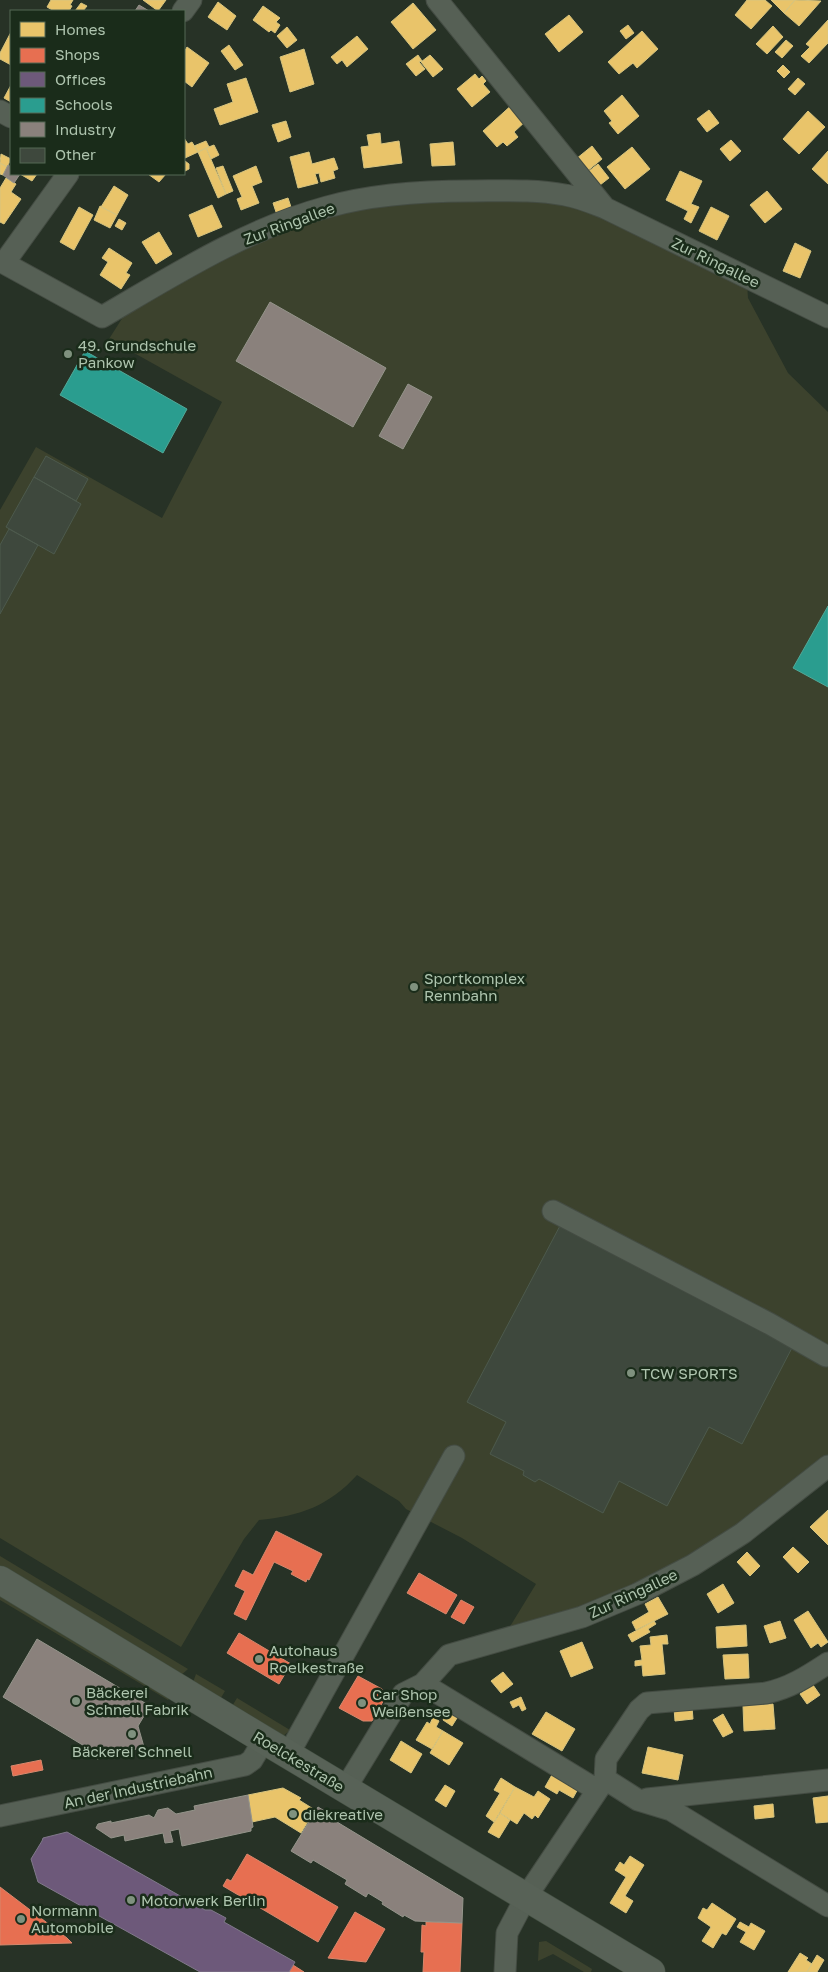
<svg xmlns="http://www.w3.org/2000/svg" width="828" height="1972" viewBox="0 0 828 1972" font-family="'Golos Text',sans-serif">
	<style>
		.green { fill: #3c422d }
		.homes { fill: #e9c46a; stroke: #d7c47e }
		.shops { fill: #e76f51; stroke: #d6886d }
		.offices { fill: #6d597a; stroke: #80798a }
		.schools { fill: #2a9d8f; stroke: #52a998 }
		.industry { fill: #8a817c; stroke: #95958b }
		.building { fill: #3e483d; stroke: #4d5a4d }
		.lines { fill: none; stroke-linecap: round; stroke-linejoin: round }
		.minor-casing { stroke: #444c43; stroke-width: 23 }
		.major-casing { stroke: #434f42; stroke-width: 29 }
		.minor { stroke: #566055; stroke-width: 21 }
		.major { stroke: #586257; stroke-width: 28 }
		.poi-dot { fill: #7f917e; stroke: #1a2c1a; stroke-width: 2 }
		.labels { text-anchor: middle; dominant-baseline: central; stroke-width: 5; stroke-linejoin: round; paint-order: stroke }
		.street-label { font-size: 15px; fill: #aec4ae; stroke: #1a2c1a }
		.poi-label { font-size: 15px; fill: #aec4ae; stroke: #1a2c1a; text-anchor: start }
	</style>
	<rect width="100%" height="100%" fill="#273226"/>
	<path class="green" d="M420 197 564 202 604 213 747 284 748 298 788 373 828 412V1455L793 1483 729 1530 660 1572 576 1611 506 1633 536 1584 462 1538 406 1509 399 1501 357 1475C329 1506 300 1516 259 1520L244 1539 181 1647 0 1538V510L36 447 162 518 222 402 109 339 123 317 192 272 316 218Z
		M0 1556 188 1669 179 1677 0 1570Z
		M0 1594 170 1698 168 1700 0 1600Z
		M196 1674 225 1691 219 1701 192 1685Z
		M237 1698 290 1730 281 1738 231 1708Z
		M546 1941 592 1969 591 1972H584L553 1954 538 1961 539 1942Z"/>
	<path class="homes" d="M51 0H73L70 5 72 6 69 11H54L47 7Z
		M143 0H166L158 11Z
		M747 0H765L772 6 751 29 735 15Z
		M771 0H795L784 13Z
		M795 0 821 1 799 26 784 13Z
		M218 2 236 16 227 30 208 17Z
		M81 3 87 6 83 11H75Z
		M413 3 436 30 413 49 391 22Z
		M263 6 280 18 276 22 280 25 275 33 271 30 269 32 253 20Z
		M569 15 583 32 559 52 545 34Z
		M828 20V43L809 63 801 56 810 47 806 44Z
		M628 25 634 33 626 39 620 31Z
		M773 26 783 37 767 54 756 44Z
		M287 27 297 40 287 48 277 36Z
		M642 31 658 49 637 68 633 63 619 74 608 62Z
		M11 32V65L0 59V53Z
		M357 36 368 49 347 67 342 60 337 64 331 57Z
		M786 40 793 46 782 58 775 52Z
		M229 45 243 65 235 70 221 51Z
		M187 47 209 63 192 87 184 81V52Z
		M304 49 314 84 290 92 280 57Z
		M418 55 422 61 419 62 425 69 416 76 406 64Z
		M430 55 443 69 433 77 421 62Z
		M783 65 790 72 784 78 777 71Z
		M475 74 479 79 482 76 486 81 483 84 490 92 472 107 457 89Z
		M246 78 258 112 220 125 214 109 233 102 227 84Z
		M798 78 805 84 795 95 788 89Z
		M11 85V102L4 98Z
		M622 95 639 116 618 134 609 123 612 121 604 111Z
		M514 103 528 119 514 132 518 137 507 146 503 142 497 147 483 131Z
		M709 110 719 123 707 132 697 119Z
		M808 111 825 127 799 154 783 139Z
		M286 121 291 137 278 142 272 125Z
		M380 133 381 144 399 141 402 163 364 168 361 147 369 146 367 135Z
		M184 138 188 144 192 142 198 152 185 158Z
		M731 140 741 151 730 161 720 149Z
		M206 141 209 147 198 152 194 146Z
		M453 142 455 165 432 166 430 144Z
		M214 145 219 155 211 159 206 148Z
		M592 146 602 159 586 172 576 159Z
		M632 147 650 169 625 189 607 167Z
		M206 148 226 194 218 198 198 152Z
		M828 151V184L812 169Z
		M309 152 312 164 334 158 338 169 333 171 335 178 321 182 319 173 315 174 318 183 298 188 290 157Z
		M1 154 11 159 7 167 0 163Z
		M185 161 189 164V169L185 171Z
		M0 163 7 167 3 175 0 174Z
		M598 164 609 178 600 185 589 171Z
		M223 166 233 191 226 194 216 168Z
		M256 166 262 182 252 186 259 203 241 210 237 199 242 197 233 176Z
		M680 171 702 181 691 204 699 207 691 223 684 219 688 211 666 200Z
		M20 174H37L32 181Z
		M148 174H166L159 182Z
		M6 178 16 184 11 192 21 199 4 224 0 222V188Z
		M114 186 128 195 117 215 101 207Z
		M767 191 782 209 765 223 750 205Z
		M288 198 293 213 278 218 273 203Z
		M212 205 222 227 198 237 189 215Z
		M100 206 117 215 110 228 94 220Z
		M79 207 93 215 74 250 60 242Z
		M711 207 729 216 717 240 699 231Z
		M119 219 126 223 122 230 115 226Z
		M159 232 172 254 156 264 142 242Z
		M795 243 811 251 800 278 783 271Z
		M109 248 132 263 126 273 130 275 121 289 100 275 108 262 102 258Z
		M828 1510V1545L810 1527Z
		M793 1547 809 1562 798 1573 783 1557Z
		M747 1552 760 1566 750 1576 737 1562Z
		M723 1584 734 1603 718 1613 707 1594Z
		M658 1597 668 1614 636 1630 632 1622 649 1612 645 1604Z
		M808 1611 828 1642 821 1647 818 1643 811 1648 794 1620Z
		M654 1621 656 1624 648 1629 650 1632 632 1642 628 1635Z
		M780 1621 786 1638 770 1643 764 1626Z
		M746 1625 747 1646 717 1648 716 1627Z
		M667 1635 668 1644H662L665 1674 643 1676 642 1665 635 1666V1661L642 1660 640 1646 651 1645 650 1637Z
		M582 1642 593 1668 571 1677 560 1651Z
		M748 1654 749 1678 725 1679 723 1655Z
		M503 1672 513 1684 501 1693 491 1681Z
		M813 1685 820 1695 807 1704 800 1694Z
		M521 1697 526 1709 522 1711 519 1705 513 1708 510 1702Z
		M773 1704 775 1729 744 1731 743 1706Z
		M692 1707 693 1719 675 1721 674 1708Z
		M546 1712 575 1729 562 1751 532 1734Z
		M447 1713 457 1718 452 1726 443 1720Z
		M723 1714 733 1732 723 1737 713 1720Z
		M433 1717 439 1721 436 1727 443 1731 432 1749 416 1740 427 1722 430 1724Z
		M443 1731 463 1743 449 1765 430 1753Z
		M401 1741 422 1754 411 1773 390 1760Z
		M648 1747 683 1755 678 1780 642 1773Z
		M553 1773 579 1787 573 1798 559 1790 557 1794 545 1787Z
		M501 1778 515 1787 494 1822 486 1816 500 1793 494 1790Z
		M445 1785 455 1791 446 1807 435 1800Z
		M515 1787 534 1797 538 1791 550 1799 538 1818 535 1815 532 1819 524 1813 517 1824 500 1813Z
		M283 1788 301 1798 299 1800 315 1810 301 1833 275 1817 252 1822 248 1795Z
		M828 1796V1822L816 1823 813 1798Z
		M773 1804 774 1817 755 1819 754 1806Z
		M500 1813 510 1820 499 1838 488 1832Z
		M630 1856 644 1865 625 1896 633 1901 626 1913 610 1903 626 1877 615 1870 620 1862 624 1865Z
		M712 1903 736 1919 726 1935 722 1933 713 1948 702 1941 711 1927 698 1918 703 1908 707 1910Z
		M740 1922 749 1927 751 1923 765 1931 754 1950 740 1942 746 1932 737 1927Z
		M800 1953 808 1958 806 1960 812 1964 807 1972H788Z
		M817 1955 824 1960 817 1972H807Z"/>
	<path class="shops" d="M276 1531 322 1554 309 1580 307 1579 306 1582 291 1574 293 1571 274 1562 246 1620 234 1614 245 1591 235 1586 243 1570 253 1575Z
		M419 1573 457 1595 446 1614 407 1593Z
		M461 1600 474 1607 464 1624 451 1617Z
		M239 1633 291 1664 279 1684 227 1653Z
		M358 1676 382 1689 385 1698 372 1721H363L339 1708Z
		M41 1760 43 1770 13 1776 11 1766Z
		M247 1854 338 1907 318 1942 223 1886 227 1879 231 1881Z
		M0 1887 67 1938 72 1943 0 1945Z
		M355 1912 385 1929 366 1962 328 1958Z
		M426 1922 462 1923 460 1972H423L424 1952H421L422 1925 426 1926Z
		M293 1965 304 1972H289Z"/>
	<path class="offices" d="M67 1832 205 1910H211L226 1918 224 1922 295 1962 289 1972H200L38 1882 31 1859 42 1841 43 1838Z"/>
	<path class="schools" d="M85 351 187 409 163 453 60 395Z
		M828 606V687L793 668Z"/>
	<path class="industry" d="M139 5 149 11H135Z
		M8 165 11 167V174H20L14 183 3 175Z
		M270 302 386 368 353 427 236 361Z
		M408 384 432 397 403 449 379 436Z
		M37 1639 150 1706 138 1726 144 1747 97 1759 96 1753 3 1697Z
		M248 1795 253 1827 251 1828V1831L182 1846 179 1829 170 1831 173 1842 165 1843 163 1833 125 1841 124 1835 111 1838 96 1828 98 1824 111 1821V1823L149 1815 154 1818 158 1810 168 1808 176 1814 195 1810 194 1806Z
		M318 1807 338 1819 337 1822 463 1898 462 1923 415 1921 404 1915 403 1917 382 1904 383 1902 368 1893 366 1897 345 1884 347 1880 313 1860 311 1863 291 1851Z"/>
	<path class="building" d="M46 456 88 479 76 501 34 477Z
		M34 477 81 504 54 554 6 527Z
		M9 529 38 545 0 614V545Z
		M562 1222 794 1344 742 1444 709 1427 667 1506 619 1481 603 1513 539 1479 535 1482 523 1475 524 1471 490 1454 506 1422 467 1402Z"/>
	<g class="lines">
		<defs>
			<path id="minor" d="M437 0 605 208
				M183 11 191 0
				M0 111 11 117
				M0 261 102 317C174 275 246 229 327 207 373 194 422 191 470 191 501 191 534 189 565 195 578 197 592 203 605 208L828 317
				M4 263 68 174
				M553 1211 770 1324 826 1356
				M423 1684 597 1790
				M288 1755 454 1456
				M605 1779 606 1759 639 1710 647 1703 766 1693C790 1688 808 1676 828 1663
				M345 1789 403 1694 423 1684 449 1655 582 1617 637 1594 693 1565 743 1533 828 1466
				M647 1799 828 1780
				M0 1816 245 1765 252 1760 264 1740
				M505 1972 507 1933 526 1897 605 1779 638 1800 671 1810 828 1906"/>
			<path id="major" d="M0 1580 264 1740 651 1972"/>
		</defs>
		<use href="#minor" class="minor-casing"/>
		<use href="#major" class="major-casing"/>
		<use href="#minor" class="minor"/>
		<use href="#major" class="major"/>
	</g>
	<g class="poi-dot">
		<circle cx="68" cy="354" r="5"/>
		<circle cx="414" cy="987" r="5"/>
		<circle cx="631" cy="1373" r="5"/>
		<circle cx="259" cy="1659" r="5"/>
		<circle cx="76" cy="1701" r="5"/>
		<circle cx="362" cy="1703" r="5"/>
		<circle cx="132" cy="1734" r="5"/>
		<circle cx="293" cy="1814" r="5"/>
		<circle cx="131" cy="1900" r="5"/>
		<circle cx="21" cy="1919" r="5"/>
	</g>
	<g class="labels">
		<g class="street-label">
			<text transform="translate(289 223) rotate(-20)">Zur Ringallee</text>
			<text transform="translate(716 262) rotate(26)">Zur Ringallee</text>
			<text transform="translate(633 1593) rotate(-25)">Zur Ringallee</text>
			<text transform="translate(299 1761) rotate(31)">Roelckestraße</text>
			<text transform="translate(138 1787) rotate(-12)">An der Industriebahn</text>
		</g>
		<g class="poi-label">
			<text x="78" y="345">49. Grundschule<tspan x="78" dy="17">Pankow</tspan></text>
			<text x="424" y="978">Sportkomplex<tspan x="424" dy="17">Rennbahn</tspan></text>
			<text x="641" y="1373">TCW SPORTS</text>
			<text x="269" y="1650">Autohaus<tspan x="269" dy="17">Roelkestraße</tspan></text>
			<text x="86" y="1692">Bäckerei<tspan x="86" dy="17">Schnell Fabrik</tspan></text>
			<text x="372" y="1694">Car Shop<tspan x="372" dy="17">Weißensee</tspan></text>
			<text x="132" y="1751" text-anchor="middle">Bäckerei Schnell</text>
			<text x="303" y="1814">diekreative</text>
			<text x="141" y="1900">Motorwerk Berlin</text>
			<text x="31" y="1910">Normann<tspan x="31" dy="17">Automobile</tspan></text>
		</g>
	</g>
	<rect x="10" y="10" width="175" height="165" fill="#1a2c1a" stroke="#556955"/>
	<rect x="20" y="22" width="25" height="15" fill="#e9c46a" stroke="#556955"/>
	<text x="55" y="35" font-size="15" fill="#aec4ae">Homes</text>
	<rect x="20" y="48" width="25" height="15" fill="#e76f51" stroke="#556955"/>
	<text x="55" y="60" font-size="15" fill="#aec4ae">Shops</text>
	<rect x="20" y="72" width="25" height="15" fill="#6d597a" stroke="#556955"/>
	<text x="55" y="85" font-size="15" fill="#aec4ae">Offices</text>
	<rect x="20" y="98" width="25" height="15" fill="#2a9d8f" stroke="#556955"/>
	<text x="55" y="110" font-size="15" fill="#aec4ae">Schools</text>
	<rect x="20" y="122" width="25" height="15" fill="#8a817c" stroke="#556955"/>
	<text x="55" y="135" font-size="15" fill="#aec4ae">Industry</text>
	<rect x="20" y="148" width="25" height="15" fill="#3e483d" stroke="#556955"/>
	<text x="55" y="160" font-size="15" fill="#aec4ae">Other</text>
</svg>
